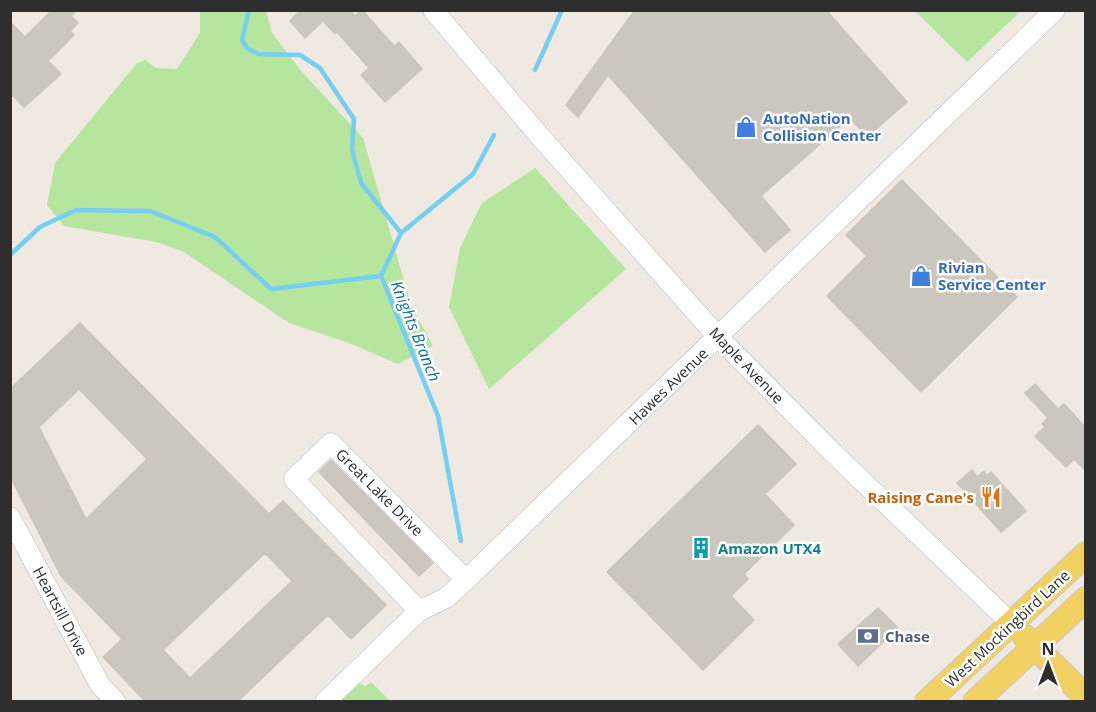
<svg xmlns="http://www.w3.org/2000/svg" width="1096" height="712" viewBox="0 0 1096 712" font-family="'Open Sans',sans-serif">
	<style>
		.green { fill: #b6e59e }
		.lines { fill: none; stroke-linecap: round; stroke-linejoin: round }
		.stream { stroke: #75cff0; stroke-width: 4.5 }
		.building { fill: #cbc7bf; stroke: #cbc5ba; stroke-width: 1.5; fill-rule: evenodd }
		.minor-casing { stroke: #b4b7c1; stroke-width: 21 }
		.major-casing { stroke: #c9c9c9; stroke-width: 26 }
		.minor { stroke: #fff; stroke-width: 20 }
		.major { stroke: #f2d163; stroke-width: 24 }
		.labels { text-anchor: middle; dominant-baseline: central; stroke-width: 5; stroke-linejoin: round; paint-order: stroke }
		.shop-label { font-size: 15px; font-weight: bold; fill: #366cbe; stroke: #fff; text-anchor: start }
		.street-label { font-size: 15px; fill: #2e2e2e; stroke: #fff }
		.food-label { font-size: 15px; font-weight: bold; fill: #c56008; stroke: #fff; text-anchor: end }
		.culture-label { font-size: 15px; font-weight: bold; fill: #0d838f; stroke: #fff; text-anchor: start }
		.service-label { font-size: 15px; font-weight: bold; fill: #4e5e75; stroke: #fff; text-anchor: start }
		.water-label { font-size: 16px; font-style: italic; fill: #0d6fa3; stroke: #fff }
	</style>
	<rect width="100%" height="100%" fill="#efe9e1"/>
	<path class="green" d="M200 11H266L272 33 302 72 363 138 411 305 433 346 398 364 349 343 289 323 184 252 157 242 64 226 47 205 55 163 137 63 145 60 156 68 177 69 200 33Z
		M915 11H1021L967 62Z
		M535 168 626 269 489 389 449 307 460 248 482 203Z
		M355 682 366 686 371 682 390 701 334 702Z"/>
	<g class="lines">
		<path class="stream" d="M249 10 242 40 247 48 258 54 300 55 320 68 354 119 352 150 361 183 401 233
			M535 70 562 10
			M10 255 40 227 76 210 150 211 215 237 271 289 381 276
			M461 541 438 416 381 276 401 233 473 174 494 135"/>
	</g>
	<path class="building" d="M52 10H77L71 16 78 23 70 31 74 35 48 61 61 74 24 107 10 93V22L25 37Z
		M301 10H350L355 16 362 10 394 46 399 42 422 69 385 102 361 75 369 68 337 32 335 34 323 21 305 38 290 21Z
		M635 10H826L907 102 867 137 850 118 761 196 790 230 765 252 608 75 578 117 566 105Z
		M902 180 1017 297 921 392 827 296 867 256 846 235Z
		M80 323 269 514 283 501 386 605 351 639 328 615 237 702H146L103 657 122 639 61 576 10 476V389ZM79 389 147 459 86 519 39 427ZM265 553 292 581 190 678 163 650Z
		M1035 384 1058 409 1064 404 1086 428V471L1074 459 1066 467 1035 436 1045 427 1042 424 1048 418 1025 393Z
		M758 425 796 464 765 494 794 525 744 574 748 579 731 596 754 620 703 670 607 572Z
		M331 460 433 563 419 576 319 472Z
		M972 470 977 477 984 471 987 476 991 472 1026 511 1001 532 957 483Z
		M878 608 898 628 858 666 838 644Z"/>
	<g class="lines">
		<defs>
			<path id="minor" d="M433 10 537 133 718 337 834 454 1012 624
				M10 517 100 685 116 702
				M419 611 294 479 331 443 466 580
				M325 702 419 611 446 598 466 580 1055 10"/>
			<path id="major" d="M1025 637 1086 697
				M927 702 1086 554
				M975 702 1086 599"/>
		</defs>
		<use href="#minor" class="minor-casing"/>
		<use href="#major" class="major-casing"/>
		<use href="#minor" class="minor"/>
		<use href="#major" class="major"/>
	</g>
	<defs>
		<symbol id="shop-bare" viewBox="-9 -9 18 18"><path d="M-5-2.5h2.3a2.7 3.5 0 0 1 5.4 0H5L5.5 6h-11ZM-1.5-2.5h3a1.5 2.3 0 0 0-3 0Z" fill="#3f7fe0" stroke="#fff" stroke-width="2.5" paint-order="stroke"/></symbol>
		<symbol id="restaurant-bare" viewBox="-9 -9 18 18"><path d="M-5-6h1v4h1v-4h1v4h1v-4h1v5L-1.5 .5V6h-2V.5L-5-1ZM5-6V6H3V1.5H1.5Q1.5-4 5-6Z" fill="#e8710a" stroke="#fff" stroke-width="2.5" paint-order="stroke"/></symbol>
		<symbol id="building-bare" viewBox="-9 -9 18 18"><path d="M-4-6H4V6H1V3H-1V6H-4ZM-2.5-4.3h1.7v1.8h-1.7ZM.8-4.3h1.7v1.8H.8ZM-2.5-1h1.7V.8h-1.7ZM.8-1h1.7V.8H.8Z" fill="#0f9aa8" stroke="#fff" stroke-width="2.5" paint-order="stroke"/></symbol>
		<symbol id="bank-bare" viewBox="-9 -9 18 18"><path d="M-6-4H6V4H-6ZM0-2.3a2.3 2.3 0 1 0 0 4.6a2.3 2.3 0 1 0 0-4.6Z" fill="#5c6f8a" stroke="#fff" stroke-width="2.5" paint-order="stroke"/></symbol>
	</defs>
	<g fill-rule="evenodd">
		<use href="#shop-bare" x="731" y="112" width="30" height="30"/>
		<use href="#shop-bare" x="906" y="261" width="30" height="30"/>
		<use href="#restaurant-bare" x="976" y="482" width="30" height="30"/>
		<use href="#building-bare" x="686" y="533" width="30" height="30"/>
		<use href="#bank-bare" x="853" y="621" width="30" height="30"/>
	</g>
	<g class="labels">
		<g class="shop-label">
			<text x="763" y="118">AutoNation<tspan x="763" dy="17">Collision Center</tspan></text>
			<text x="938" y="267">Rivian<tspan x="938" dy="17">Service Center</tspan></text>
		</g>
		<g class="street-label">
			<text transform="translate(747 365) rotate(46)">Maple Avenue</text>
			<text transform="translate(668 386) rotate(-44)">Hawes Avenue</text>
			<text transform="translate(380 492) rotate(45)">Great Lake Drive</text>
			<text transform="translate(61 611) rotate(62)">Heartsill Drive</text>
			<text transform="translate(1007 628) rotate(-43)">West Mockingbird Lane</text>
		</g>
		<g class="food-label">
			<text x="974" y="497">Raising Cane's</text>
		</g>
		<g class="culture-label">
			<text x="718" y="548">Amazon UTX4</text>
		</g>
		<g class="service-label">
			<text x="885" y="636">Chase</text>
		</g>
		<g class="water-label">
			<text transform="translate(416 331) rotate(68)">Knights Branch</text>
		</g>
	</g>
	<rect width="1096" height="712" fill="none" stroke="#2e2e2e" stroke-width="24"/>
	<g transform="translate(1048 664)" stroke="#ffffff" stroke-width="4.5" paint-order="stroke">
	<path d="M0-4.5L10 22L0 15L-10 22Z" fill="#2e2e2e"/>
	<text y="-9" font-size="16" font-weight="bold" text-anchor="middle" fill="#2e2e2e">N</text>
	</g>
</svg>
